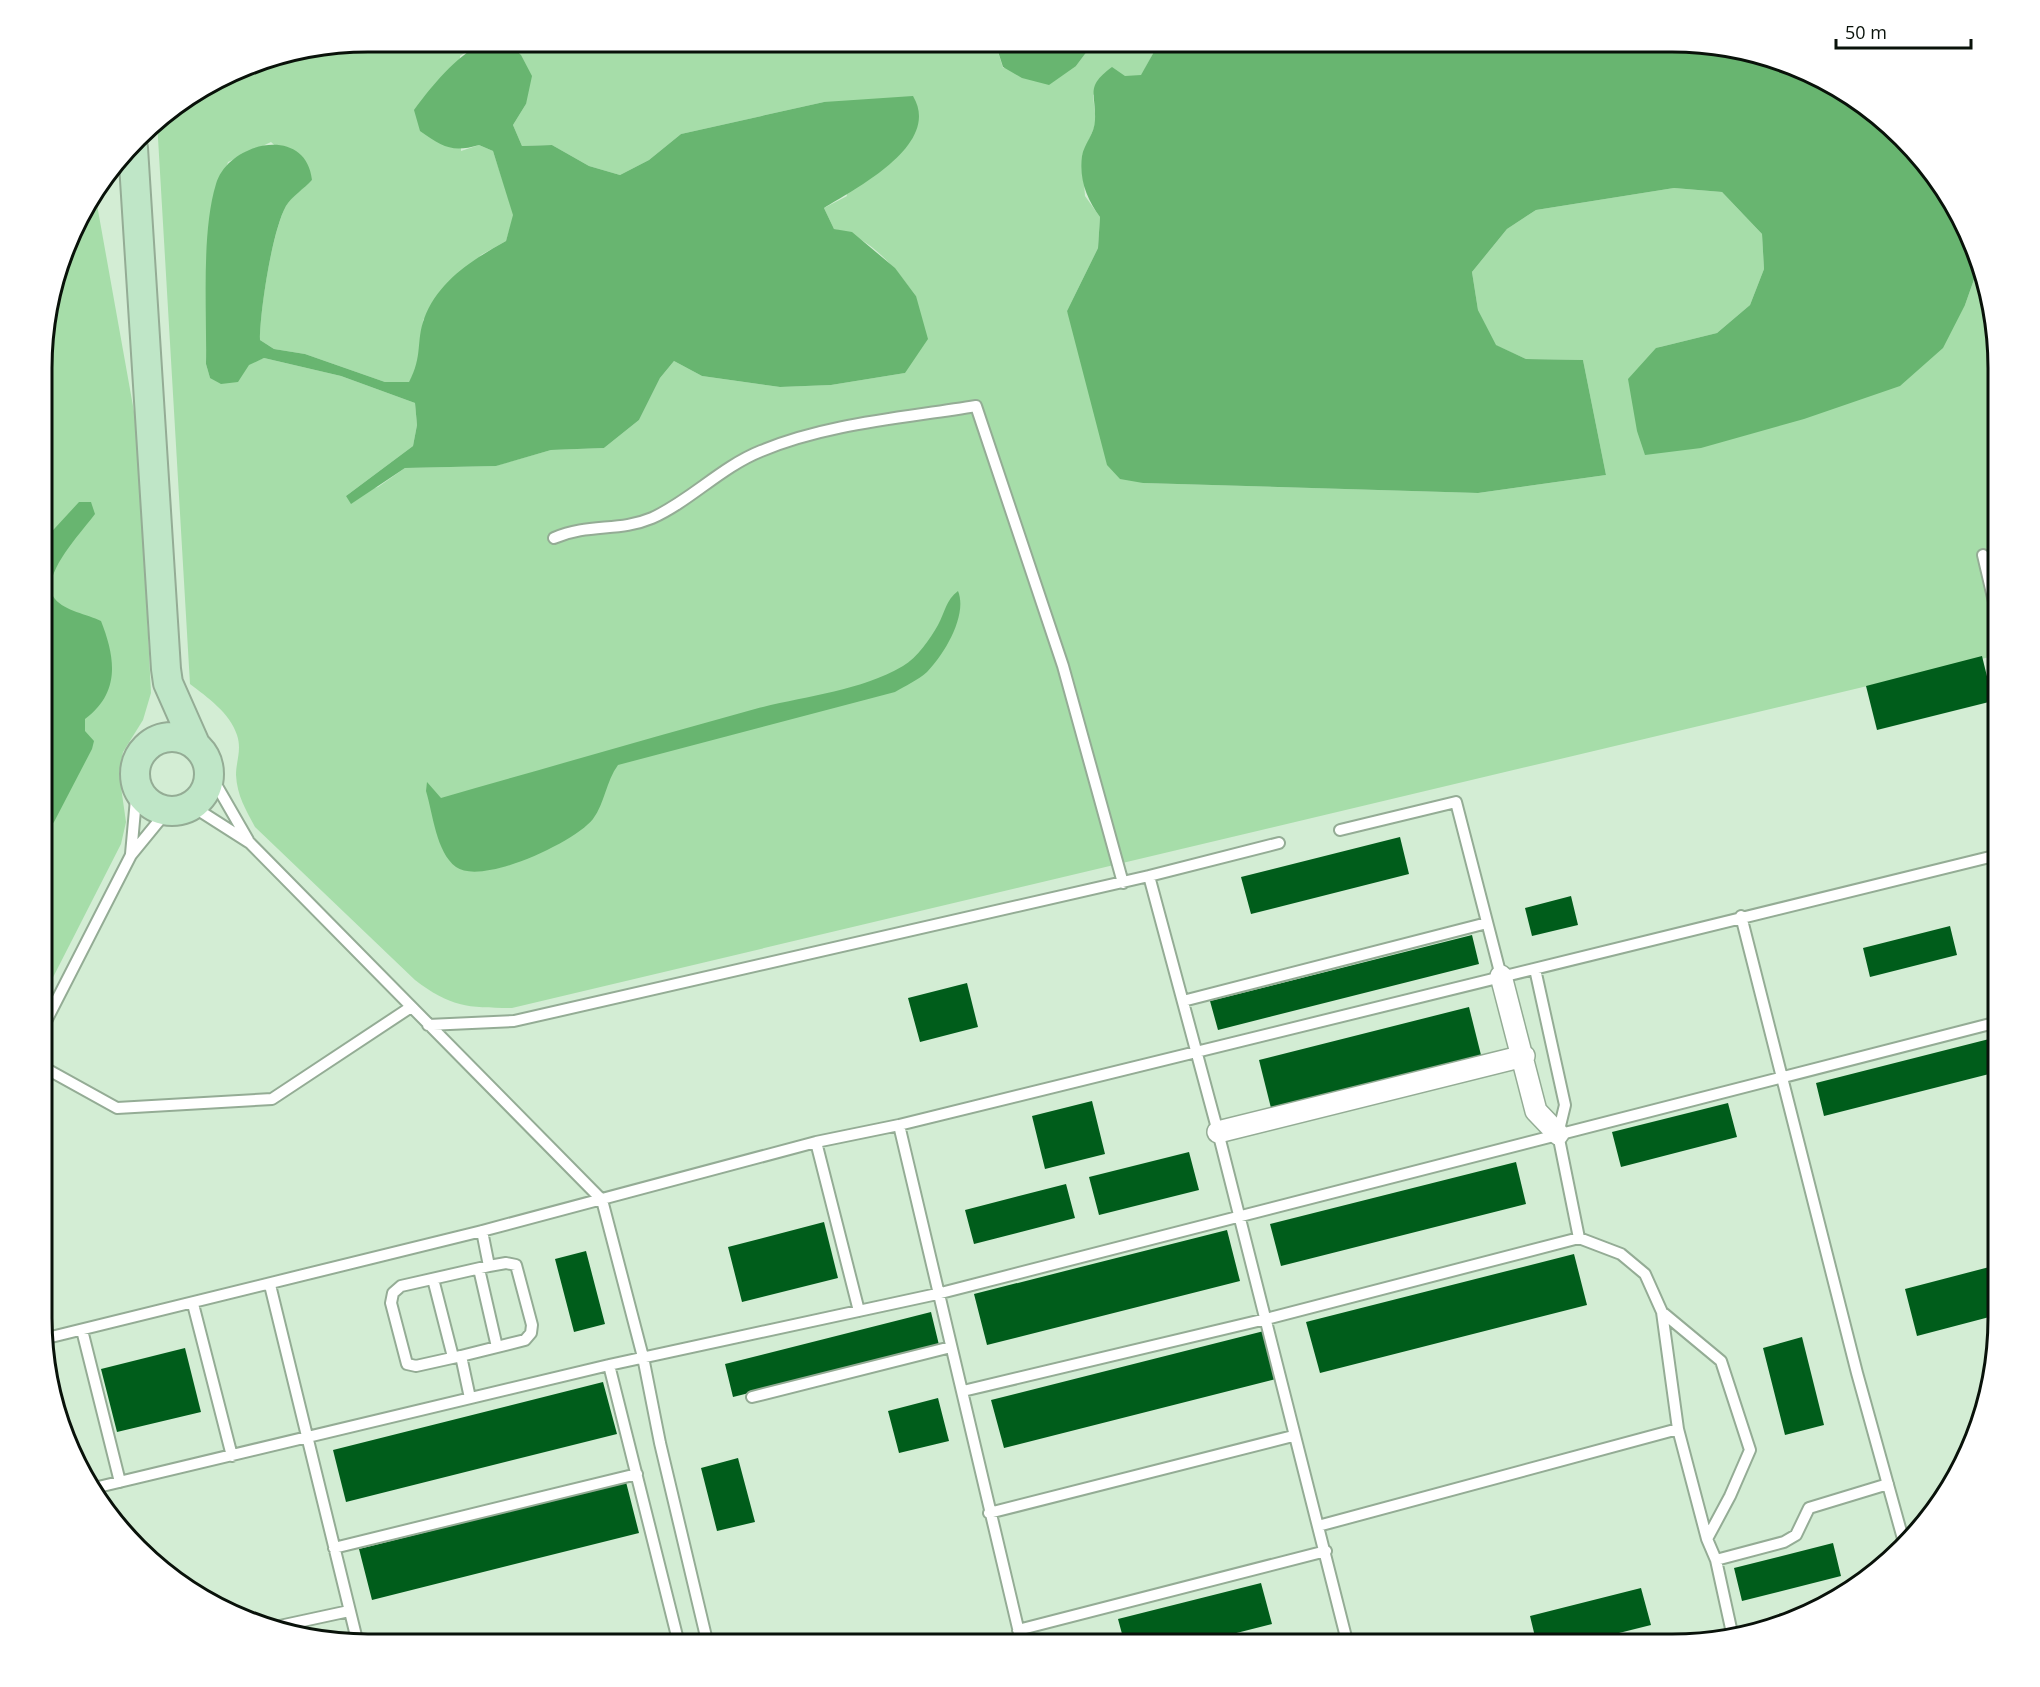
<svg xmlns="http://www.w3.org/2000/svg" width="2040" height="1687" viewBox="0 0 2040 1687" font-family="'Open Sans',sans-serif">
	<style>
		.green { fill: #a6dda9 }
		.water { fill: #68b570 }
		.building { fill: #005d1b }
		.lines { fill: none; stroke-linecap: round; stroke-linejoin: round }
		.lane-casing { stroke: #94ac95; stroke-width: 14 }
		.street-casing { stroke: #94ac95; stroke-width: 24 }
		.secondary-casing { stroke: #94ac95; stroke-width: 32 }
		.lane { stroke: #fff; stroke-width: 10 }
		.street { stroke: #fff; stroke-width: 21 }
		.secondary { stroke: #bfe6c7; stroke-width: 28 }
		.rim { fill: none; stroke: #09120a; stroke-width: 3 }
	</style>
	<rect width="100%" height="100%" fill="#d3edd4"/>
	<path class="green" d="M369 42H483L460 56 461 151 479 145 493 151 514 215 506 241 481 255 423 320 419 364 409 382H385L305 354 274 349 260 340C260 310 272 232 286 206 291 197 304 188 312 180L271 142 228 162 209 223 206 364 210 378 264 358 341 376 415 403 417 425 413 446 346 496 378 487 405 468 495 466 551 450 604 448 639 420 660 378 674 361 702 376 780 387 831 385 905 373 916 296C895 268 870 236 834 229L824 208 847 196 824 102 681 134 649 160 620 175 589 166 552 145 522 146 513 125 526 104 506 42H503H995L1003 68 1076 66 1094 42H1152L1155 50 1141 76H1125L1093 95 1096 123 1082 156 1085 196 1100 217 1098 248 1067 311 1143 483 1478 493 1606 475 1583 360 1526 359 1495 345 1478 310 1472 272 1507 229 1536 210 1674 188 1722 192 1762 234 1764 269 1750 305 1717 333 1656 348 1965 305 1978 268 1998 369V655L512 1008C469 1008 450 1007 415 980L255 827C246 810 237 796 236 775 236 761 242 750 237 735 230 713 207 697 190 684L157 121 263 59Z
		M96 199 138 434 151 693 143 720 123 752 119 773 126 822 121 844 43 997 45 326Z"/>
	<path class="water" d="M483 42H506L521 55 532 76 526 104 513 125 522 146 552 145 589 166 620 175 649 160 681 134 824 102 913 96C942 144 858 187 824 208L834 229 852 232 895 268 916 296 928 339 905 373 831 385 780 387 702 376 674 361 660 378 639 420 604 448 551 450 496 466 405 468 351 504 346 496 413 446 417 425 415 403 341 376 264 358 249 365 238 382 221 384 210 378 206 364C207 311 201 233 216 184 228 142 306 124 312 180 305 188 291 197 286 206 272 231 260 311 260 340L274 349 305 354 385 382H409C423 356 416 341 424 319 438 281 472 260 506 241L513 215 493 151 479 145C452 153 443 147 420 131L414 110C435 82 453 60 483 42Z
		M995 42H1094L1076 66 1049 85 1022 78 1003 67Z
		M1152 42 1692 43 1797 67 1902 138 1973 243 1978 268 1965 305 1943 348 1900 386 1804 419 1701 448 1645 455 1637 431 1628 379 1656 348 1717 333 1750 305 1764 269 1762 234 1722 192 1674 188 1536 210 1507 229 1472 272 1478 310 1496 345 1526 359 1583 360 1606 475 1478 493 1143 483 1120 479 1107 465 1067 311 1098 248 1100 217C1087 199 1079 180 1082 156 1084 144 1095 133 1095 120 1096 92 1085 87 1112 67L1125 76 1141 75 1155 50Z
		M79 502H91L95 514C82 532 37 578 55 599 65 611 87 614 101 621 116 659 120 693 85 719V731L94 741 92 749 54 822 44 834V540Z
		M958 591C968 615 944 655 927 672 918 680 905 686 895 692L618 765C606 781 605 803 593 819 575 842 482 886 456 867 436 852 433 814 426 791L427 782 441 798C546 768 650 738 755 709 804 696 858 692 903 666 917 658 930 639 938 625 945 612 946 600 958 591Z"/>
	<path class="building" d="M1982 656 1993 701 1877 730 1866 686Z
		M1400 837 1409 874 1251 914 1241 877Z
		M1571 896 1578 925 1532 936 1525 908Z
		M1950 926 1957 955 1870 977 1863 948Z
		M1472 935 1479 964 1218 1030 1210 1001Z
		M967 983 978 1027 920 1042 908 998Z
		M1469 1007 1481 1055 1271 1108 1259 1060Z
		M1997 1037V1072L1824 1116 1816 1083Z
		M1092 1101 1105 1154 1045 1169 1032 1116Z
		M1728 1103 1737 1137 1621 1167 1612 1132Z
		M1189 1152 1199 1190 1099 1215 1089 1177Z
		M1516 1162 1526 1204 1281 1266 1270 1224Z
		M1066 1184 1075 1218 974 1244 965 1210Z
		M824 1222 838 1278 742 1302 728 1247Z
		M1227 1230 1240 1281 987 1345 974 1294Z
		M586 1251 605 1324 574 1332 555 1259Z
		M1574 1254 1587 1305 1320 1373 1306 1322Z
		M1997 1265V1315L1917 1336 1905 1289Z
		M931 1312 939 1345 733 1397 725 1364Z
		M1264 1331 1276 1379 1004 1448 991 1400Z
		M1802 1337 1824 1425 1785 1435 1763 1348Z
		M185 1348 201 1412 117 1432 101 1369Z
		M603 1382 617 1434 346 1502 333 1450Z
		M938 1398 949 1441 899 1453 888 1411Z
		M738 1458 755 1522 717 1531 701 1468Z
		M626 1482 639 1533 372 1600 359 1549Z
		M1833 1543 1841 1576 1742 1601 1734 1568Z
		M1261 1583 1272 1624 1189 1645H1125L1118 1619Z
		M1641 1588 1651 1625 1571 1645H1537L1530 1616Z
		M1481 1635 1483 1645H1444V1644Z"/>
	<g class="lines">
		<defs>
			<path id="lane" d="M554 538C589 523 619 532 652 518 690 501 721 467 761 451 828 423 904 418 976 406L1063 666 1123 883
				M1983 555 1998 619
				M210 774 248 840
				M192 806 250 843 602 1200 643 1357 660 1443 708 1645
				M1340 830 1456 802 1501 976
				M131 854 137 788
				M1149 876 1279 843
				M1741 916 1857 1373 1905 1546
				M1535 969 1565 1105 1558 1134 1579 1238 1621 1254 1645 1274 1662 1312 1678 1429 1707 1539 1716 1560 1732 1633
				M1183 1001 1487 923
				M428 1025 514 1021 1149 876 1218 1132 1348 1645
				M43 1027 131 855 167 811
				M43 1067 117 1108 272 1099 411 1007
				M899 1125 1022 1645
				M816 1142 859 1311
				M479 1269 497 1347
				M433 1279 453 1357
				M270 1285 358 1644
				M193 1304 232 1456
				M1662 1312 1721 1361 1750 1450 1730 1496 1707 1539
				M82 1330 120 1482
				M43 1339 482 1231 816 1142 899 1125 1998 855
				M461 1356 525 1340 531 1333 532 1325 516 1265 506 1263 489 1266 482 1231
				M609 1365 679 1644
				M963 1391 1266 1319 1579 1238
				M752 1397 951 1347
				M470 1398 461 1356 416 1366 407 1364 391 1303 393 1293 401 1286 489 1266
				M94 1488 609 1365 937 1294 1998 1022
				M989 1513 1293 1436
				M1318 1526 1678 1429
				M334 1548 637 1474
				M1716 1560 1784 1542 1796 1535 1809 1508 1888 1484
				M275 1627 349 1611
				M1018 1630 1326 1551"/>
			<path id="street" d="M1501 976 1536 1111 1558 1134
				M1218 1132 1524 1056"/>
			<path id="secondary" d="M133 148 166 669 168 683 195 744
				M135 774a37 37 0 1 1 74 0a37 37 0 1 1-74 0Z"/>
		</defs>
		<use href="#lane" class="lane-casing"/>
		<use href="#street" class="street-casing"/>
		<use href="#secondary" class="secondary-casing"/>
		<use href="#lane" class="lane"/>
		<use href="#street" class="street"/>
		<use href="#secondary" class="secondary"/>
	</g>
	<path d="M0 0H2040V1687H0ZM368 52H1672A316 316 0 0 1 1988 368V1318A316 316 0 0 1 1672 1634H368A316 316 0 0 1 52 1318V368A316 316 0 0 1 368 52Z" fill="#fff" fill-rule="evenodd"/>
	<path class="rim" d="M368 52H1672A316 316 0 0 1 1988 368V1318A316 316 0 0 1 1672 1634H368A316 316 0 0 1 52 1318V368A316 316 0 0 1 368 52Z"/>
	<path d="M1836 39v9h135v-9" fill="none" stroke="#09120a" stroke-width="3"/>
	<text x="1845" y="39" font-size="18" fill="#09120a" stroke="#ffffff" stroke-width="4.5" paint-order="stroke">50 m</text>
</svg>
